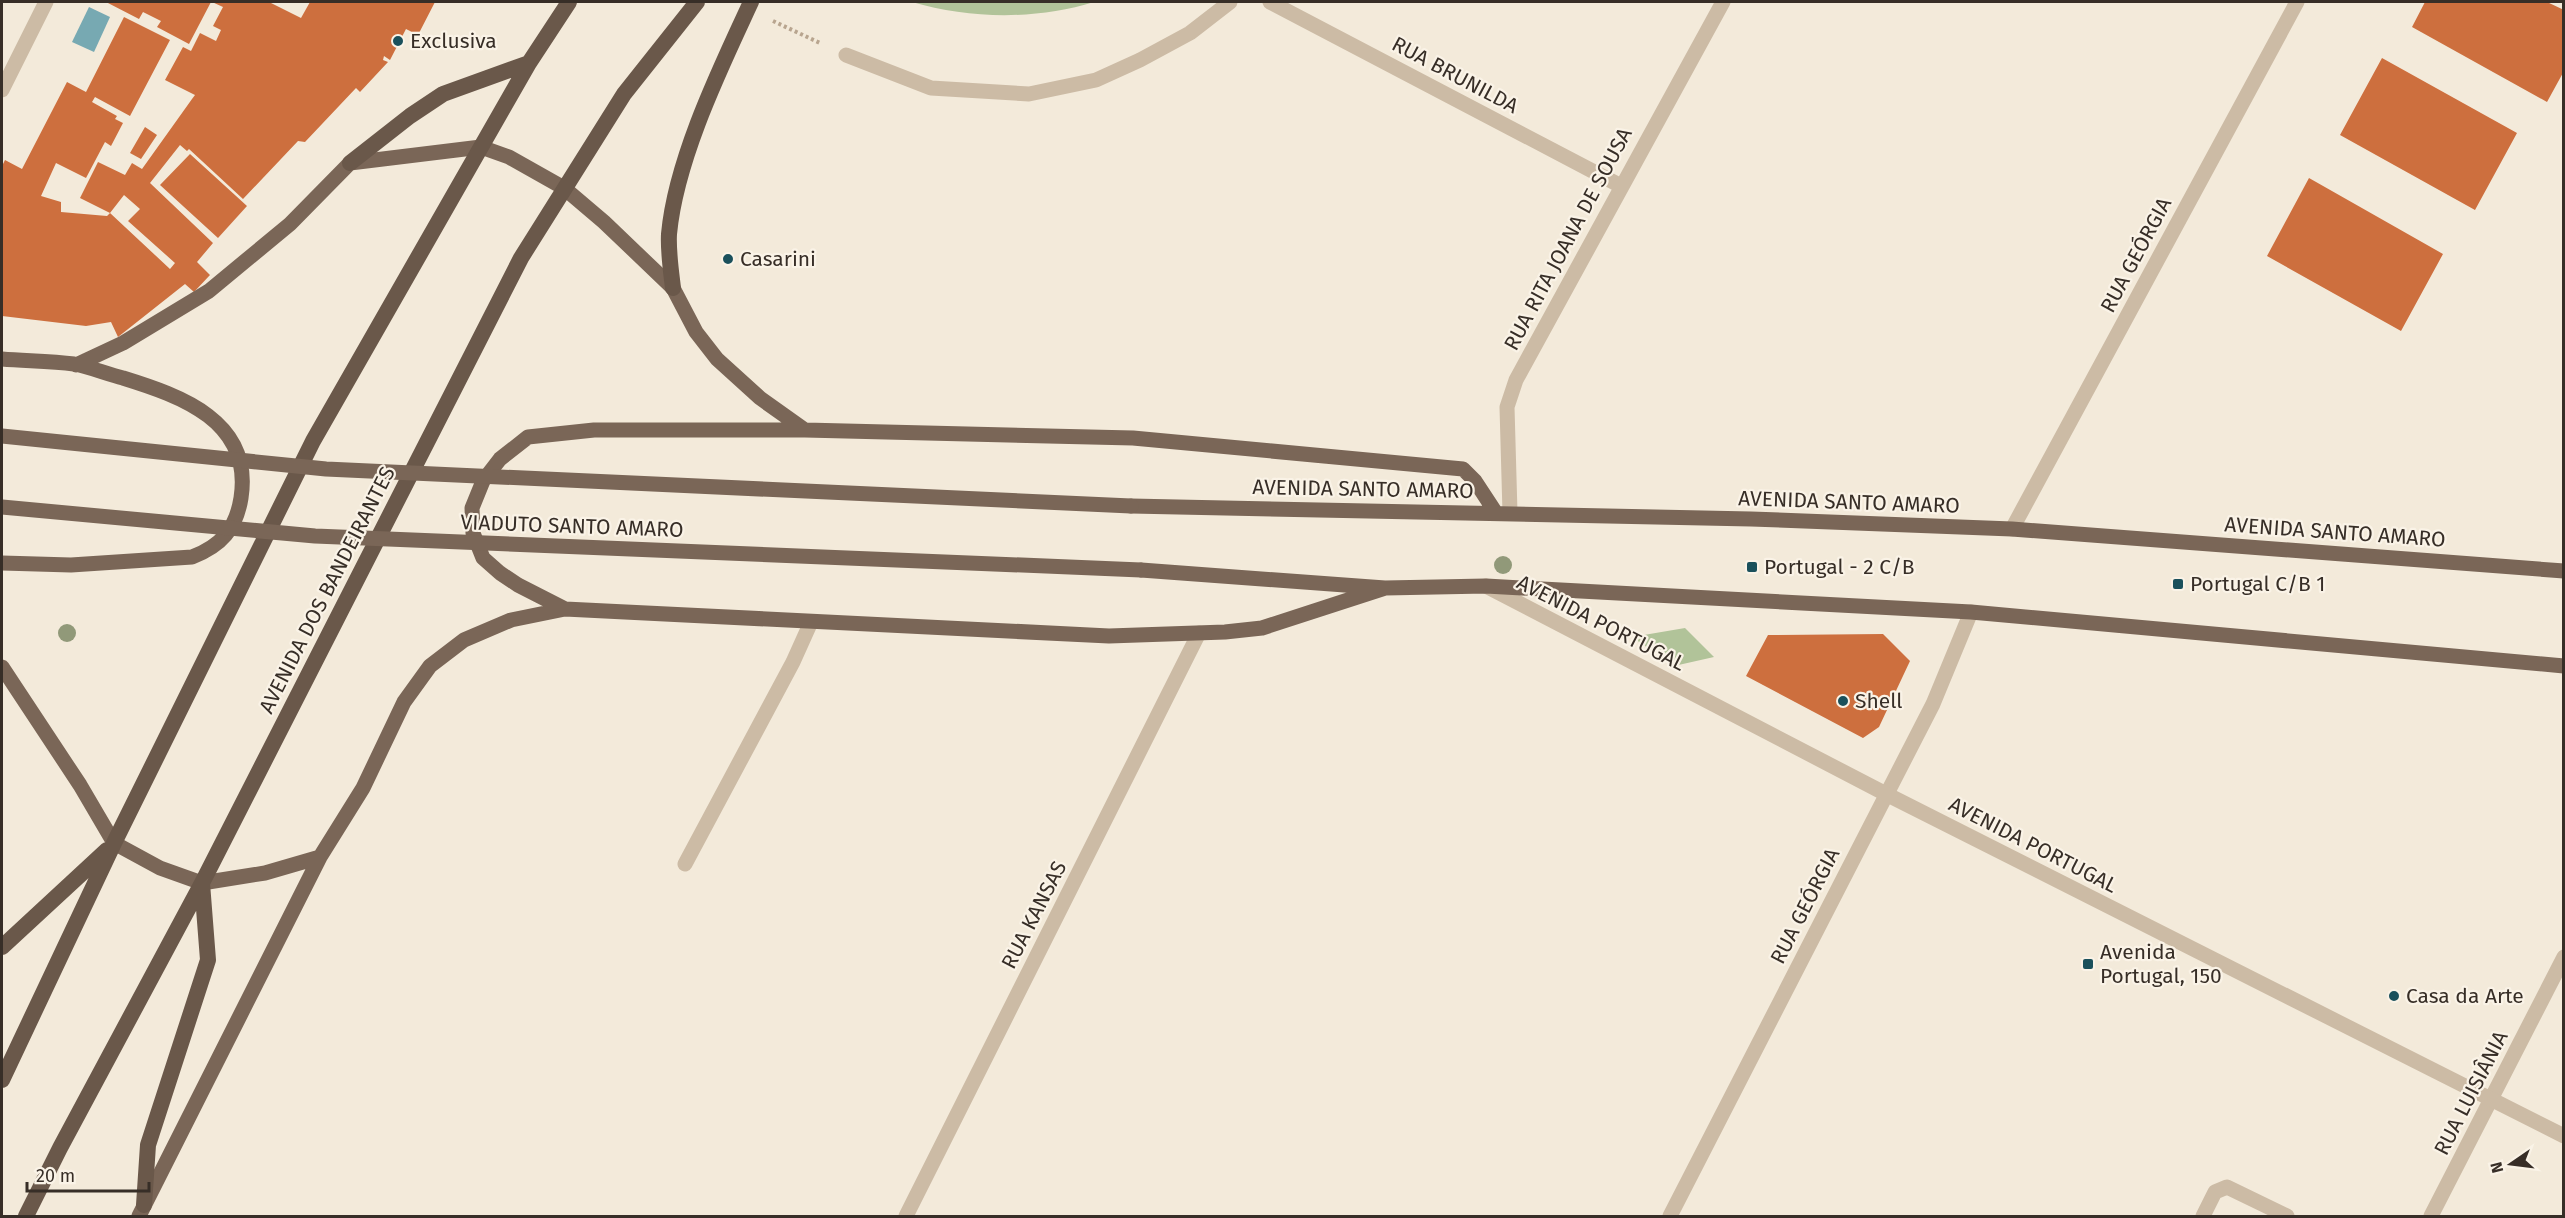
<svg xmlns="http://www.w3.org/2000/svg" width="2565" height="1218" viewBox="0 0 2565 1218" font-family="'Fira Sans',sans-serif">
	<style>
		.green { fill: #b1c399 }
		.water { fill: #77a9b2 }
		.building { fill: #cd6f3e; fill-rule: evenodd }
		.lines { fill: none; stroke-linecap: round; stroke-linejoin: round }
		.path { stroke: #b8a58f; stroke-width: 4; stroke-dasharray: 3 3; stroke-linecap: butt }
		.minor { stroke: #ccbba5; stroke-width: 15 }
		.tertiary { stroke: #ccbba5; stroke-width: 15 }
		.primary { stroke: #7a6657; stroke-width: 15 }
		.trunk { stroke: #6a584a; stroke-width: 16 }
		.primary-bridge { stroke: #7a6657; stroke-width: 15 }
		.tree { fill: #919979 }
		.poi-dot { fill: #1a505b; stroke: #faf3e7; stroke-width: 2 }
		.labels { text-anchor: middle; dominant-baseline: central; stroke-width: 4.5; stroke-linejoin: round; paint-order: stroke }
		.poi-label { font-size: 21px; fill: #372e27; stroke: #faf3e7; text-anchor: start }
		.street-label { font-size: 21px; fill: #372e27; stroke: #faf3e7 }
	</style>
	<rect width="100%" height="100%" fill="#f3eada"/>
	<path class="green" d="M912 2H1094C1036 20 970 19 912 2Z
		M1685 628 1714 657 1674 666 1632 637Z"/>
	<path class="water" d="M89 7 110 17 94 52 72 42Z"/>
	<path class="building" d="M106 2H211L189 44 157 27 161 21 143 12 139 19Z
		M212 2H269L301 18 310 2H435L418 35 406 29 390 60 384 56 383 60 388 62 360 92 356 88 305 142 298 141 243 199 189 149 187 151 180 145 150 183 213 243 197 262 210 275 194 292 185 284 118 337 111 322 86 326 2 316V166L5 160 22 169 67 82 86 92 124 17 170 40 130 116 95 97 92 102 117 116 115 119 123 123 111 146 105 142 86 178 56 163 41 196 61 202V212L107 216 110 213 80 198 98 162 125 175 132 163 142 169 192 99 195 95 165 80 183 47 191 51 200 33 216 41 221 30 213 26 223 7ZM124 195 140 209 128 221 175 263 170 269 110 213Z
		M2425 2H2547L2564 10V71L2547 102 2412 27Z
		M2382 58 2517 133 2475 210 2340 135Z
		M145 127 157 135 141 159 130 153Z
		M190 154 247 206 218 238 160 185Z
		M2309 178 2443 254 2401 331 2267 256Z
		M1883 634 1910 661 1879 727 1863 738 1746 676 1768 635Z"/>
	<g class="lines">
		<path class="path" d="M773 21 820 43"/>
		<path class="minor" d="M1270 2 1621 186
			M846 55 931 88 1029 94 1096 80 1140 60 1190 33 1230 2
			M2 90 46 2
			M1510 513 1507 407 1516 380 1723 2
			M2012 529 2297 2
			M685 864 793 662 811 622
			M906 1216 1199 633
			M1670 1216 1933 704 1971 612
			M2203 1216 2215 1192 2227 1187 2287 1216
			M2431 1216 2564 957"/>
		<path class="tertiary" d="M1486 586 1886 794 2564 1136"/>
		<path class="primary" d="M2 359C26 361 50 361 74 364 90 367 107 374 123 378 181 396 253 421 241 498 236 529 221 546 192 557L71 565 2 563
			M76 365 123 343 209 291 290 224 350 163 481 147 509 157 564 188 604 222 673 288 696 332 717 359 760 398 805 430
			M1131 506 1751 519 2012 529 2564 571
			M1141 570 1385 588 1486 586 1971 612 2564 666
			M565 609 518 585 500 573 483 558 473 533 472 508 483 481 500 459 528 437 594 430H805L1133 438 1463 469 1475 481 1496 513
			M2 667 80 785 114 843 160 868 202 883 265 873 320 857
			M139 1216 320 857 363 788 404 702 430 666 464 640 511 620 565 609 1109 636 1225 632 1262 628 1385 588"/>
		<path class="trunk" d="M350 163 410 116 443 94 529 63
			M673 288C671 271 668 251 669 234 676 159 720 69 751 2
			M2 947 107 850
			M2 1080 114 843 313 441 529 63 569 2
			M144 1205 148 1145 208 960 202 883
			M26 1216 60 1148 202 883 521 258 624 94 697 2"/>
		<path class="primary-bridge" d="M2 436 326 469 1131 506
			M2 507 315 536 1141 570"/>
	</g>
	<g class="tree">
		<circle cx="1503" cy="565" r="9"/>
		<circle cx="67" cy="633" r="9"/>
	</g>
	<g class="poi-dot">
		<circle cx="398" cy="41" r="6"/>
		<circle cx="728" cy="259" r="6"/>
		<rect x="1746" y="561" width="12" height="12" rx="3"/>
		<rect x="2172" y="578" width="12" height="12" rx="3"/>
		<circle cx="1843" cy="701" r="6"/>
		<rect x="2082" y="958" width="12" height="12" rx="3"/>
		<circle cx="2394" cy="996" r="6"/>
	</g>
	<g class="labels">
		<g class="poi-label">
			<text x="410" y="41">Exclusiva</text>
			<text x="740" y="259">Casarini</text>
			<text x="1764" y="567">Portugal - 2 C/B</text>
			<text x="2190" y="584">Portugal C/B 1</text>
			<text x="1855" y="701">Shell</text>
			<text x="2100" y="952">Avenida<tspan x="2100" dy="24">Portugal, 150</tspan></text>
			<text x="2406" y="996">Casa da Arte</text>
		</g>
		<g class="street-label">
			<text transform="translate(1455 75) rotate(28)">RUA BRUNILDA</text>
			<text transform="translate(1568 239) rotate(-62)">RUA RITA JOANA DE SOUSA</text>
			<text transform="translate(2136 255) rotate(-62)">RUA GEÓRGIA</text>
			<text transform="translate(1363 489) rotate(1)">AVENIDA SANTO AMARO</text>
			<text transform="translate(1849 502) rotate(2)">AVENIDA SANTO AMARO</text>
			<text transform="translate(572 526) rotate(2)">VIADUTO SANTO AMARO</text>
			<text transform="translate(2335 532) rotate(4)">AVENIDA SANTO AMARO</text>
			<text transform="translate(327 590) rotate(-63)">AVENIDA DOS BANDEIRANTES</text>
			<text transform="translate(1601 623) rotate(27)">AVENIDA PORTUGAL</text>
			<text transform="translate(2033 845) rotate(27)">AVENIDA PORTUGAL</text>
			<text transform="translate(1805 906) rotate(-63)">RUA GEÓRGIA</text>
			<text transform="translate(1034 915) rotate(-63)">RUA KANSAS</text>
			<text transform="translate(2471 1093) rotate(-63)">RUA LUISIÂNIA</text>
		</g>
	</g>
	<rect width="2565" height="1218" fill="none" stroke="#372e27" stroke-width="6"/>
	<g transform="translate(2511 1164) rotate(256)" stroke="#faf3e7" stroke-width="4.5" paint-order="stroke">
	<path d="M0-4.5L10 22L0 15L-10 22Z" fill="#372e27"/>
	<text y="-9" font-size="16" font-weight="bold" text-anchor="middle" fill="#372e27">N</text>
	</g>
	<path d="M27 1182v9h122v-9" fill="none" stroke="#372e27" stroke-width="3"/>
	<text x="36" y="1182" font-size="18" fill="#372e27" stroke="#faf3e7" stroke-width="4.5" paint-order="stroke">20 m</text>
</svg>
